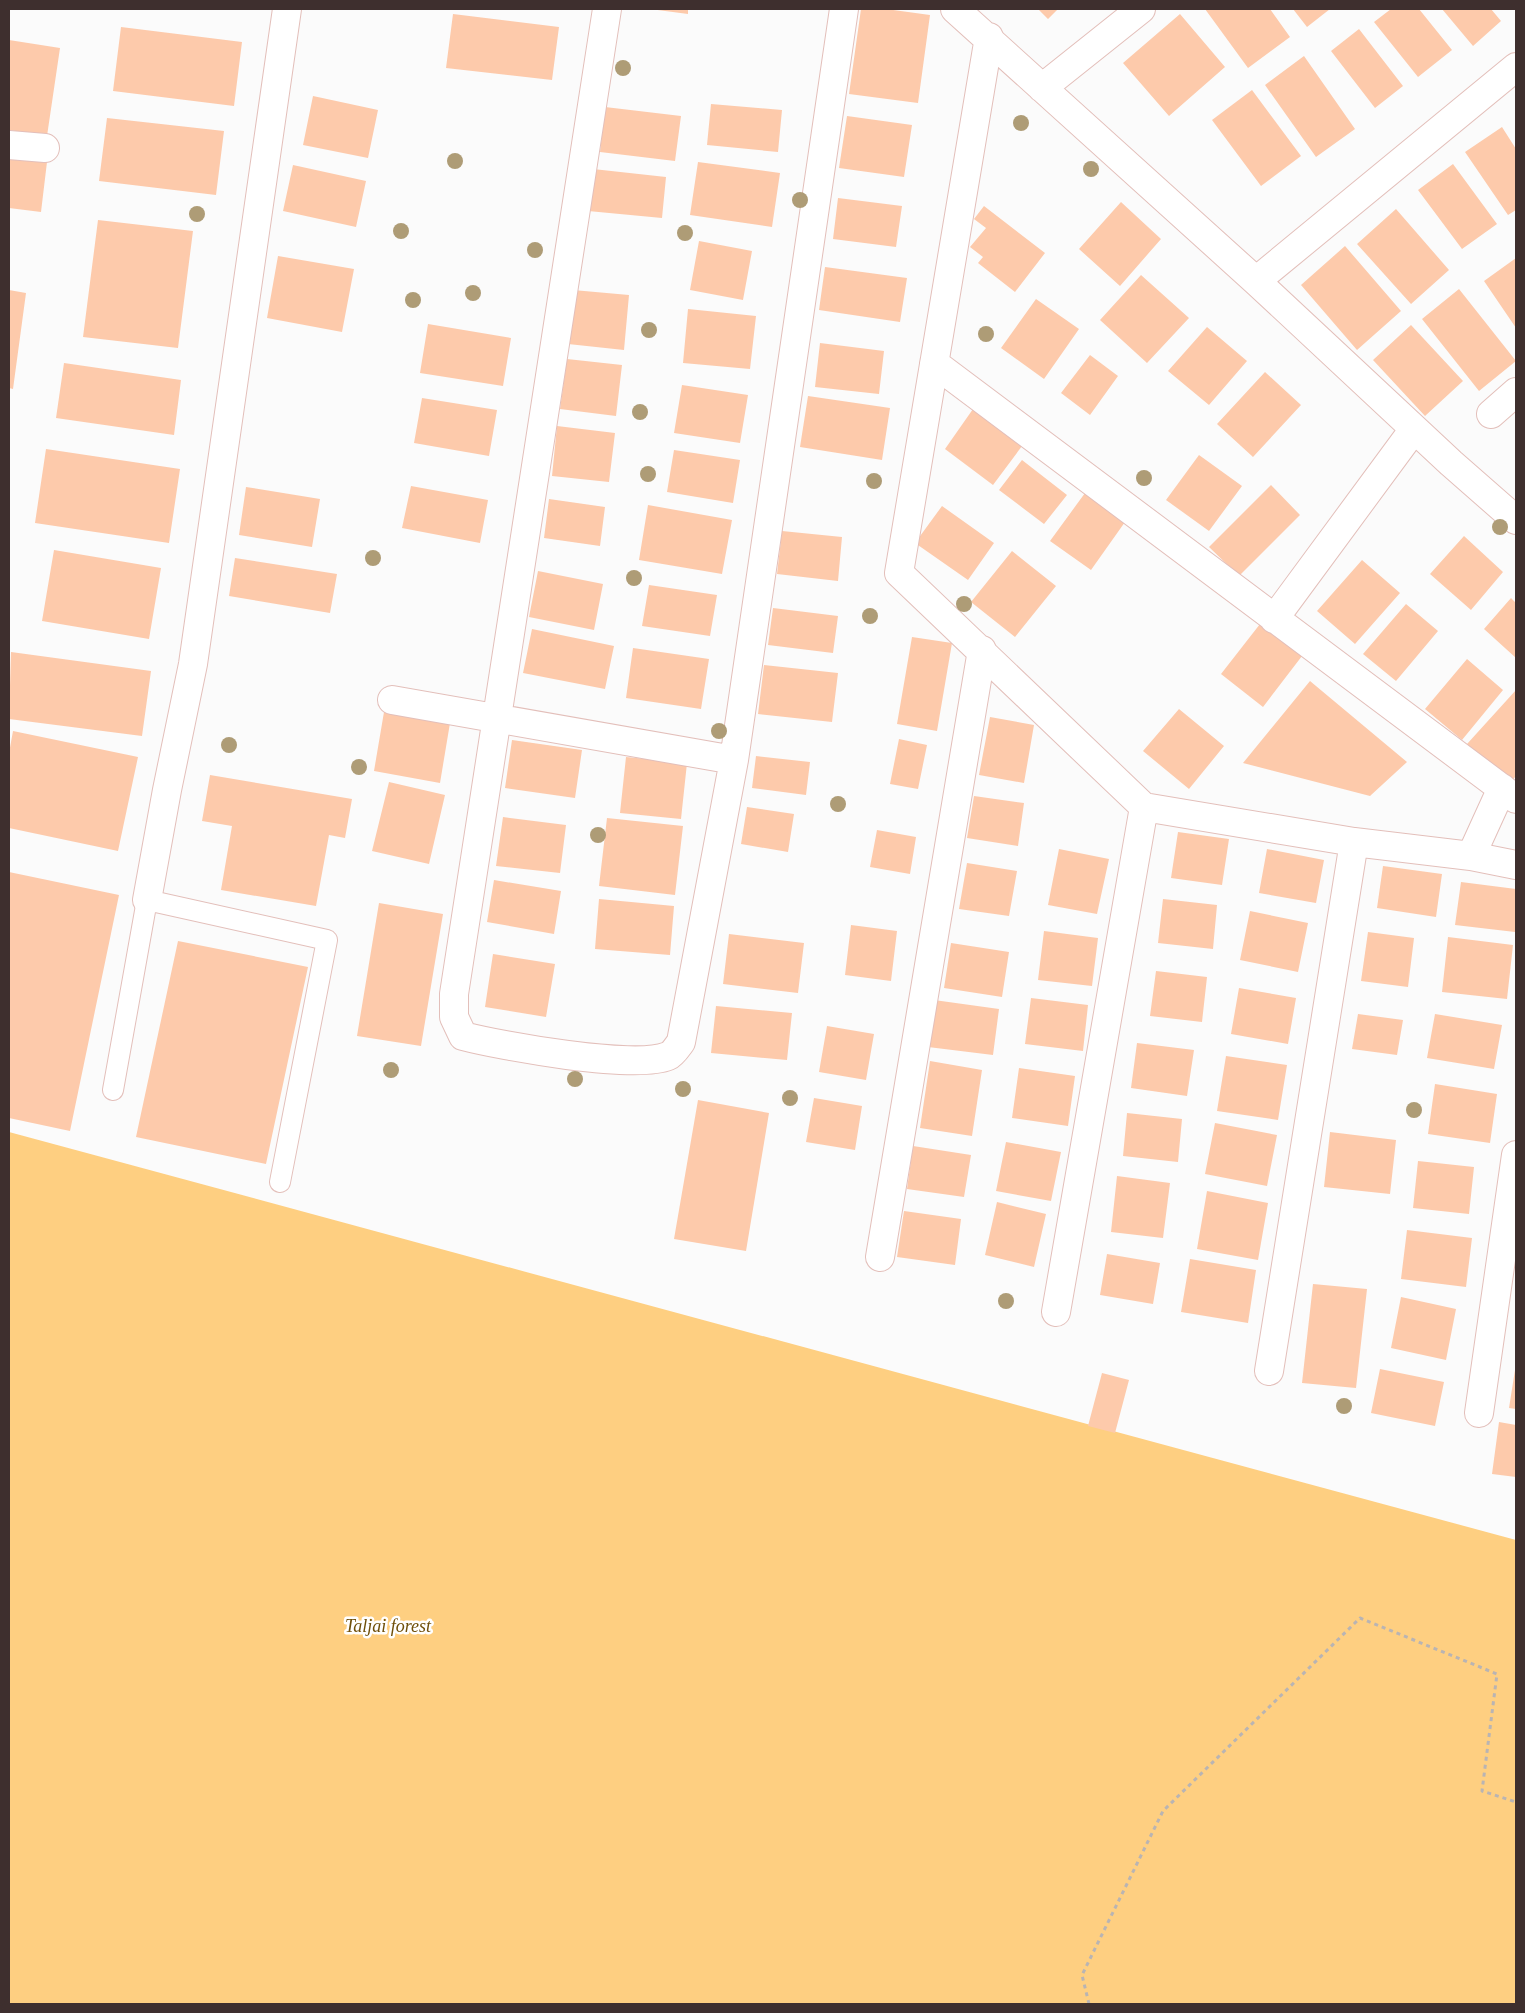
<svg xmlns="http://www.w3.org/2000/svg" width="1525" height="2013" viewBox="0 0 1525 2013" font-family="Georgia,serif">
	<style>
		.green { fill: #fecf81 }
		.building { fill: #fdcaab }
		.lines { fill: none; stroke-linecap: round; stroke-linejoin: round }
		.lane-casing { stroke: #e3bfba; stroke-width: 22 }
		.street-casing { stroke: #e3bfba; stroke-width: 30 }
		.path { stroke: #b9b4b3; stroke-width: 3; stroke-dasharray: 4 4; stroke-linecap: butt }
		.lane { stroke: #fff; stroke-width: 20 }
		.street { stroke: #fff; stroke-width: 28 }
		.tree { fill: #ae9c76 }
		.labels { text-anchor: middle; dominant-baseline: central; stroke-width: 5; stroke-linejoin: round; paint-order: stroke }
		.park-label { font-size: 18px; font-style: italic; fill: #6f4f09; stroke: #fff }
	</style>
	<rect width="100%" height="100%" fill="#fbfbfb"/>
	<path class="green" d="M9 1132 1516 1540V2004H9Z"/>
	<path class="building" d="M650 9H688V14Z
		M861 9H886L930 15 918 103 849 94Z
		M1038 9H1058L1048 19Z
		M1205 9H1270L1290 37 1248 68Z
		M1293 9H1330L1307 27Z
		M1391 9H1419L1452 50 1418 77 1374 22Z
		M1442 9H1491L1501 21 1473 46Z
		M453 14 559 27 552 80 446 68Z
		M1180 14 1225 67 1169 116 1123 63Z
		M121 27 242 42 234 106 113 91Z
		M1359 29 1403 86 1375 108 1331 51Z
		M9 40 60 48 47 136 9 130Z
		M1304 56 1355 129 1316 157 1265 85Z
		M1252 90 1301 156 1261 186 1212 120Z
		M313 96 378 110 368 158 303 145Z
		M711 104 782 110 778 152 707 145Z
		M605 107 681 116 675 161 600 152Z
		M847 116 912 125 904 177 839 168Z
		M107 118 224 131 216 195 99 181Z
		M1502 127 1516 149V210L1508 215 1465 152Z
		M9 157 47 162 41 212 9 208Z
		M698 162 780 173 772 227 690 215Z
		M1453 164 1497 224 1462 249 1418 190Z
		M293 165 366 181 356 227 283 211Z
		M593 169 666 177 662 218 588 211Z
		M838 198 902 206 896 247 833 239Z
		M1121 202 1161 239 1120 286 1079 249Z
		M984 206 1045 253 1015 292 978 263 983 257 970 247 986 228 974 219Z
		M1396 209 1449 270 1411 304 1357 244Z
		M98 220 193 231 178 348 83 337Z
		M699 241 752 251 743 300 690 290Z
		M1345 246 1401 311 1357 350 1301 285Z
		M278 256 354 269 342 332 267 318Z
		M1516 258V328L1484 281Z
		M825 267 907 278 900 322 819 310Z
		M1141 275 1189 318 1147 363 1100 320Z
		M1459 289 1516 361 1479 391 1422 319Z
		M9 290 26 293 13 389 9 388Z
		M573 290 629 295 624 350 568 344Z
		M1036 299 1079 329 1044 379 1001 348Z
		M688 309 756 316 750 369 683 363Z
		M428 324 511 338 503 386 420 373Z
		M1411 325 1463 381 1425 416 1373 360Z
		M1207 327 1247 361 1209 405 1168 371Z
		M820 343 884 351 879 394 815 387Z
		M1090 355 1118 376 1090 415 1061 393Z
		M567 359 622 365 616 416 560 409Z
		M64 363 181 380 174 435 56 418Z
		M1265 372 1301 405 1253 457 1217 424Z
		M682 385 748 395 740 443 674 433Z
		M808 396 890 408 882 460 800 447Z
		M422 398 497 410 489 456 414 443Z
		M973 409 1022 446 993 485 945 449Z
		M557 426 615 433 609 482 552 476Z
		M46 449 180 469 169 543 35 523Z
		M674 450 740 460 733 503 667 492Z
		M1199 455 1242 486 1209 531 1166 500Z
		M1022 460 1067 495 1044 524 999 490Z
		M1271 485 1300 515 1239 576 1209 547Z
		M411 486 488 500 480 543 402 528Z
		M246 487 320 499 312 547 239 535Z
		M1085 493 1125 522 1091 570 1050 541Z
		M549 499 605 507 600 546 544 538Z
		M648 505 732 520 722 574 639 560Z
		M942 506 994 543 968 580 915 543Z
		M782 531 842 537 838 581 777 574Z
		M1464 536 1503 572 1471 610 1430 574Z
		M54 550 161 568 149 639 42 621Z
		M1012 551 1056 586 1015 637 971 602Z
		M235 558 337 574 330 613 229 596Z
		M1362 560 1400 593 1355 644 1317 611Z
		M538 571 603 584 594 630 529 617Z
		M649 585 717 595 710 636 642 626Z
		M1511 598 1516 603V658L1484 629Z
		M1406 604 1438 631 1396 681 1363 654Z
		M773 608 838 616 833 653 768 645Z
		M1260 624 1302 656 1263 707 1221 674Z
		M532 629 614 646 605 689 523 673Z
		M912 637 952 643 937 731 897 724Z
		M633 648 709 659 701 709 626 698Z
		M11 652 151 671 142 736 9 719Z
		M1467 659 1503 690 1462 740 1425 709Z
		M764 665 838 673 832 722 758 714Z
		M1310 681 1407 762 1370 796 1243 763Z
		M1516 690V776L1509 784 1467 744Z
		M1179 709 1224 746 1189 789 1143 751Z
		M384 712 450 723 440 783 374 771Z
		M990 717 1034 725 1024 783 979 775Z
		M13 731 138 757 118 851 9 828V753Z
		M899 739 927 745 918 789 890 784Z
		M512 740 582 750 575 798 505 788Z
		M756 756 810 762 806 795 752 788Z
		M626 757 687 763 681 819 620 813Z
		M210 775 352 799 345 838 329 835 316 906 221 890 232 826 202 821Z
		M389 782 445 795 429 864 372 851Z
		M974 796 1024 803 1018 846 967 838Z
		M747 807 794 814 788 852 741 844Z
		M503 817 566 825 560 873 496 866Z
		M607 818 683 826 675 895 599 886Z
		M877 830 916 837 910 874 870 867Z
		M1178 832 1229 839 1222 885 1171 878Z
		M1059 849 1109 859 1097 914 1048 905Z
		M1267 849 1324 860 1316 903 1259 893Z
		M967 863 1017 871 1009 916 959 909Z
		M1383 866 1442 874 1436 917 1377 908Z
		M9 872 119 895 70 1131 9 1118Z
		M494 880 561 891 554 934 487 922Z
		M1461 882 1516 889 1515 932 1455 925Z
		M599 899 674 906 670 955 595 949Z
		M1163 899 1217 905 1213 949 1158 943Z
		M379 903 443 914 421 1046 357 1036Z
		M1250 911 1308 923 1298 972 1240 960Z
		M851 925 897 931 891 981 845 975Z
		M1044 931 1098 938 1092 986 1038 980Z
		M1368 932 1414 938 1408 987 1361 981Z
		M729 934 804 943 798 993 723 984Z
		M1448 937 1513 945 1507 999 1442 992Z
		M178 941 308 967 266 1164 136 1137Z
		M951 943 1009 952 1002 997 944 988Z
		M493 954 555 964 546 1017 485 1007Z
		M1156 971 1207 977 1202 1022 1150 1016Z
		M1239 988 1296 998 1288 1044 1231 1034Z
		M1031 998 1088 1005 1083 1051 1025 1044Z
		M934 1000 999 1009 993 1055 928 1047Z
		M716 1006 792 1013 787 1060 711 1053Z
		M1358 1014 1403 1020 1397 1055 1352 1049Z
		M1435 1014 1502 1025 1494 1069 1427 1058Z
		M827 1026 874 1034 866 1080 819 1072Z
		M1137 1043 1194 1050 1187 1096 1131 1088Z
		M1226 1056 1287 1065 1278 1120 1217 1111Z
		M930 1061 982 1070 972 1136 920 1128Z
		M1019 1068 1075 1076 1068 1126 1012 1118Z
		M1435 1084 1497 1094 1490 1143 1428 1134Z
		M814 1098 862 1106 855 1150 806 1142Z
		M698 1100 769 1113 746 1251 674 1239Z
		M1127 1113 1182 1119 1178 1162 1123 1156Z
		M1215 1123 1277 1135 1267 1186 1205 1174Z
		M1330 1132 1396 1140 1390 1194 1324 1187Z
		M1006 1142 1061 1152 1051 1201 996 1191Z
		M913 1146 971 1155 964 1197 907 1189Z
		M1418 1161 1474 1167 1469 1214 1413 1208Z
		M1117 1176 1170 1183 1163 1238 1111 1232Z
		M1207 1191 1268 1203 1258 1260 1197 1249Z
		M997 1202 1046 1214 1034 1267 985 1255Z
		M904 1211 961 1219 955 1265 897 1257Z
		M1407 1230 1472 1238 1466 1287 1401 1279Z
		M1107 1254 1160 1263 1153 1304 1100 1295Z
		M1190 1259 1256 1270 1248 1323 1181 1312Z
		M1313 1284 1367 1289 1356 1388 1302 1383Z
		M1401 1297 1456 1309 1446 1360 1391 1348Z
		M1380 1369 1444 1382 1435 1426 1371 1413Z
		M1515 1370H1516V1409L1509 1408Z
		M1102 1373 1129 1380 1115 1433 1088 1426Z
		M1499 1422 1516 1425V1477L1492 1474Z"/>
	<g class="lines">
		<defs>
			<path id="lane" d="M113 1090 147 900 327 940 280 1182"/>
			<path id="street" d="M607 9 454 994V1017L463 1036C501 1046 635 1070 668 1056 673 1054 678 1046 681 1042L734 760 844 9
				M955 9 1256 281 1451 463 1516 520
				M989 37 899 573 1144 807 1354 842 1471 856 1516 865
				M1042 88 1141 9
				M9 145 45 148
				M1256 281 1516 67
				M934 363 1516 799
				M1491 414 1516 392
				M1274 619 1414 429
				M392 700 734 760
				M1471 856 1502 788
				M147 900 167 790 193 664 287 9
				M880 1257 982 650
				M1056 1312 1144 807
				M1269 1371 1354 842
				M1479 1413 1516 1155"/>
		</defs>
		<use href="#lane" class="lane-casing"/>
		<use href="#street" class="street-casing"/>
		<path class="path" d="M1089 2004 1082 1975 1163 1811 1360 1618 1497 1674 1482 1791 1516 1802"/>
		<use href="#lane" class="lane"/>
		<use href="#street" class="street"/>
	</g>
	<g class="tree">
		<circle cx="623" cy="68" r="8"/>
		<circle cx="1021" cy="123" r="8"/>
		<circle cx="455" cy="161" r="8"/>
		<circle cx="1091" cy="169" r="8"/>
		<circle cx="800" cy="200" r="8"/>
		<circle cx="197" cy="214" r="8"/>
		<circle cx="401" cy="231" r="8"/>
		<circle cx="685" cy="233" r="8"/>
		<circle cx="535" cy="250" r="8"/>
		<circle cx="473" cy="293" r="8"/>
		<circle cx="413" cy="300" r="8"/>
		<circle cx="649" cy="330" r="8"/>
		<circle cx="986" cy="334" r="8"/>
		<circle cx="640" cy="412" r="8"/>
		<circle cx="648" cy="474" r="8"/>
		<circle cx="1144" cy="478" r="8"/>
		<circle cx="874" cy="481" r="8"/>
		<circle cx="1500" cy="527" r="8"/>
		<circle cx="373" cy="558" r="8"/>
		<circle cx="634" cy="578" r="8"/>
		<circle cx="964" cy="604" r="8"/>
		<circle cx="870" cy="616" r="8"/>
		<circle cx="719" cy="731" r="8"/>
		<circle cx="229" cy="745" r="8"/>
		<circle cx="359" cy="767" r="8"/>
		<circle cx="838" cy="804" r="8"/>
		<circle cx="598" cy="835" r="8"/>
		<circle cx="391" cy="1070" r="8"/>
		<circle cx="575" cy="1079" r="8"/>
		<circle cx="683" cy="1089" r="8"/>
		<circle cx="790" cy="1098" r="8"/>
		<circle cx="1414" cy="1110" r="8"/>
		<circle cx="1006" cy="1301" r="8"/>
		<circle cx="1344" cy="1406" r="8"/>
	</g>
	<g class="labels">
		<g class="park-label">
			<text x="388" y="1626">Taljai forest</text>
		</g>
	</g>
	<rect width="1525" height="2013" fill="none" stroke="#3e2f2e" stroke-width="20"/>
</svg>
